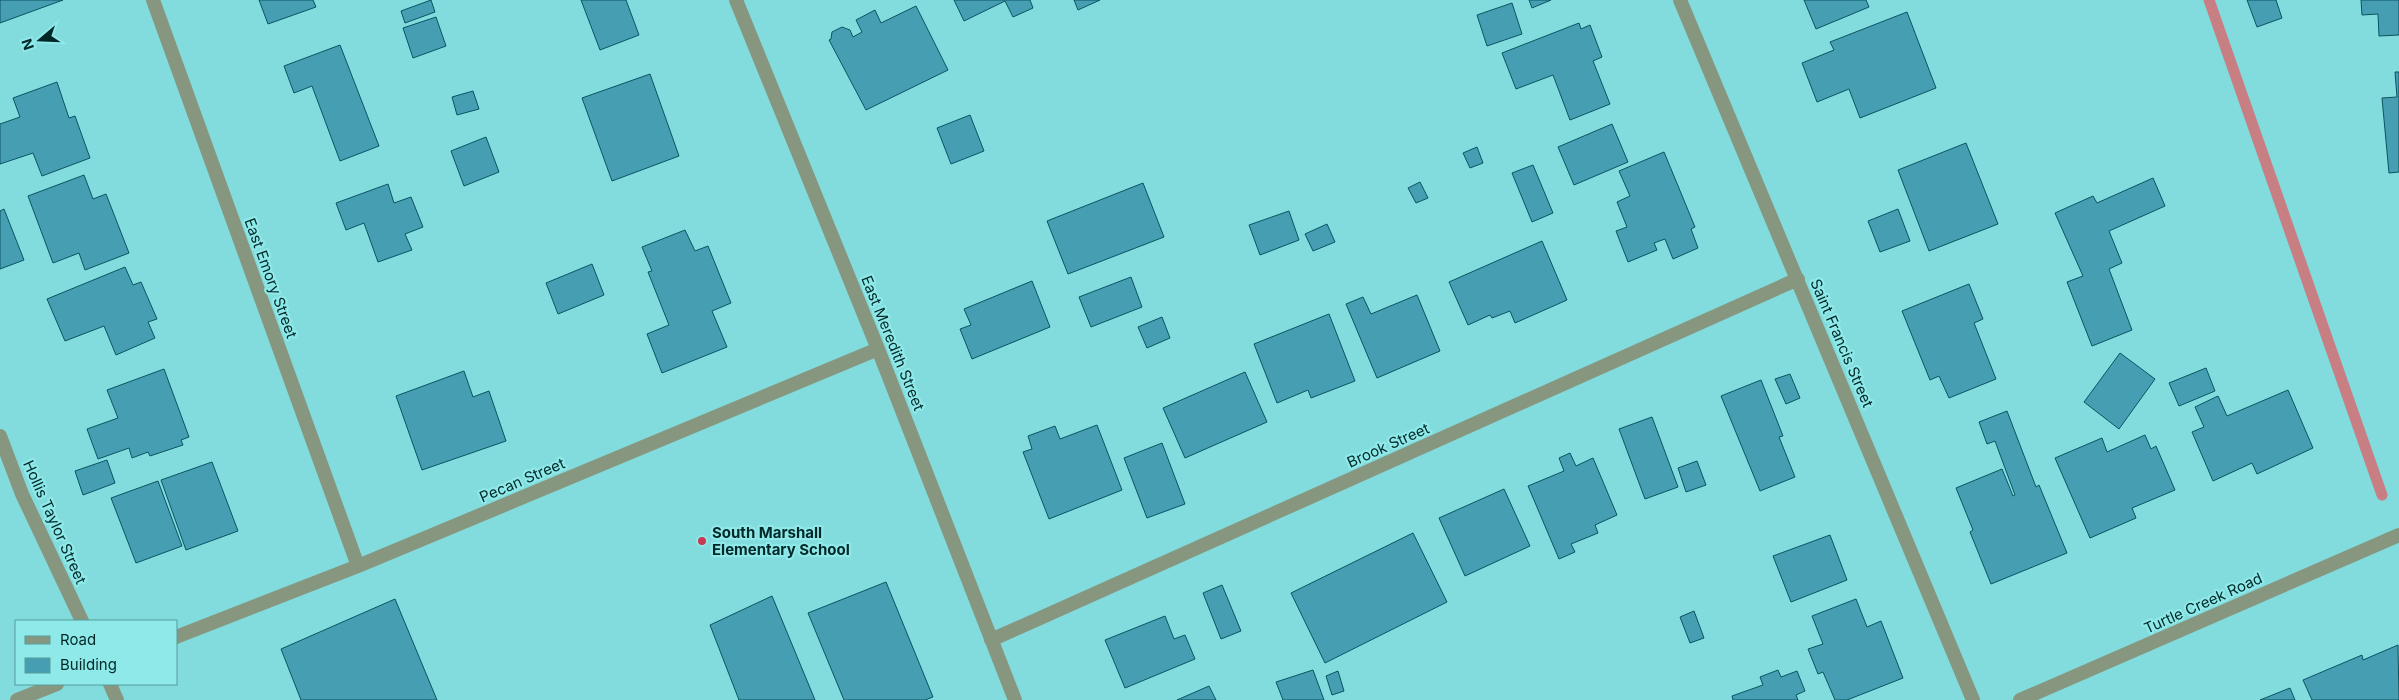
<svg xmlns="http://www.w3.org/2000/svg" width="2399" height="700" viewBox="0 0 2399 700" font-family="Inter,sans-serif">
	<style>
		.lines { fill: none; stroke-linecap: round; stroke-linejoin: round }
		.stream { stroke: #c77f84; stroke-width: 11 }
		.building { fill: #469eb2; stroke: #0b5462 }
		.minor { stroke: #87977f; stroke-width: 14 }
		.poi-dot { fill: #c93951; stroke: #8fe9e9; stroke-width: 2 }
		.labels { text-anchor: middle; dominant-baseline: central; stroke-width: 4.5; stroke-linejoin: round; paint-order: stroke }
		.street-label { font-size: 15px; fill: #002828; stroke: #8fe9e9 }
		.poi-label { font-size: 15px; font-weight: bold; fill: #002828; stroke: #8fe9e9; text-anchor: start }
	</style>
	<rect width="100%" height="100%" fill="#82dbdc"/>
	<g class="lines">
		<path class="stream" d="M2209 0 2382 495"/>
	</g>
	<path class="building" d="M0 0H63L0 23Z
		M259 0H313L316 7 268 24Z
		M431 0 435 12 405 23 401 11Z
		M581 0H626L639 35 600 50Z
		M954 0H1030L1033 8 1013 17 1005 1 964 21Z
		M1074 0H1100L1078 10Z
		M1529 0H1551L1532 8Z
		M1804 0H1866L1869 7 1816 29Z
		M2247 0H2276L2282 18 2257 27Z
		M2361 0H2399V35L2379 36 2378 14 2362 15Z
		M1512 3 1522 34 1487 46 1477 15Z
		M916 6 948 70 866 110 829 40 831 39 832 32 842 27 850 30 853 37 862 32 856 20 875 10 881 23Z
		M1907 12 1936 88 1860 118 1849 89 1817 102 1802 63 1834 50 1830 42Z
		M436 17 446 46 413 58 403 28Z
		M1579 23 1581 29 1590 25 1602 57 1593 61 1610 104 1570 120 1553 75 1516 89 1502 53Z
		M340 45 379 146 340 161 312 86 294 93 284 66Z
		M2395 72H2399V172L2389 173 2382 98 2397 97Z
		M650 74 679 156 612 181 582 98Z
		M57 82 69 118 75 116 90 158 42 176 33 153 0 164V124L20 117 13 98Z
		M473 91 479 109 457 115 452 97Z
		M970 115 984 151 951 164 937 128Z
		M1612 124 1628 162 1574 185 1558 147Z
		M486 137 499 172 464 186 451 151Z
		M1966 143 1998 224 1929 251 1898 170Z
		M1477 147 1483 163 1470 168 1463 153Z
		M1664 152 1695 227 1691 229 1698 248 1673 259 1665 239 1654 243 1657 250 1628 262 1616 231 1627 227 1617 202 1630 196 1619 171Z
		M1533 165 1553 213 1532 222 1512 173Z
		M84 175 93 199 106 194 129 253 85 270 79 253 53 263 28 196Z
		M2153 178 2165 206 2109 231 2122 263 2109 269 2132 330 2092 346 2067 282 2083 276 2055 213 2093 196 2097 203Z
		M1420 182 1428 198 1416 203 1408 188Z
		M1143 183 1164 237 1068 274 1047 221Z
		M388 184 394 203 411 197 423 227 405 234 412 250 378 262 364 223 346 230 336 203Z
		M4 209 24 260 0 269V211Z
		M1898 209 1910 241 1880 252 1868 221Z
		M1289 211 1299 240 1260 255 1249 225Z
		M1327 224 1335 242 1313 251 1305 234Z
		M685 230 695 251 708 246 731 303 712 311 727 347 662 373 647 334 669 325 648 272 652 271 642 247Z
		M1542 241 1567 300 1515 323 1510 311 1492 318 1490 315 1468 325 1449 282Z
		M592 264 604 295 558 314 546 283Z
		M125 267 133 285 141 282 157 319 148 322 155 338 116 355 104 326 65 341 47 299Z
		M1131 277 1142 307 1091 327 1079 297Z
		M1032 281 1050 327 972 359 960 329 971 325 964 309Z
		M1969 284 1983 319 1974 323 1996 379 1949 398 1939 376 1930 380 1902 311Z
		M1417 295 1440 351 1377 378 1346 304 1363 297 1371 314Z
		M1329 314 1355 381 1311 398 1308 390 1277 403 1254 344Z
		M1162 317 1170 338 1147 348 1138 327Z
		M2120 353 2155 379 2119 429 2084 402Z
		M2206 368 2215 391 2179 406 2169 383Z
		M164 369 189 437 181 440 183 445 150 456 148 452 132 458 129 448 98 459 87 429 118 418 107 390Z
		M464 371 473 397 489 391 506 441 422 470 396 396Z
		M1245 372 1267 422 1185 458 1163 408Z
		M1790 374 1800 398 1786 404 1775 379Z
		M1761 380 1783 436 1779 437 1795 477 1760 491 1721 396Z
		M2288 390 2313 448 2257 474 2252 463 2213 481 2192 432 2204 427 2195 407 2218 396 2227 416Z
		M2007 411 2036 487 2039 485 2067 553 1991 584 1970 532 1973 530 1956 488 2002 469 2013 496 2015 495 1995 441 1987 444 1979 422Z
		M1652 417 1678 487 1645 499 1619 429Z
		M1097 425 1122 490 1049 519 1023 452 1032 449 1028 436 1055 426 1060 439Z
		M2145 435 2151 449 2156 446 2175 490 2132 508 2136 518 2090 538 2055 458 2102 438 2107 452Z
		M1162 443 1185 504 1147 518 1124 458Z
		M1570 453 1576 466 1593 458 1617 515 1595 525 1598 533 1571 544 1575 552 1559 559 1528 486 1564 471 1559 458Z
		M107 460 115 483 83 495 75 471Z
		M1697 461 1706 485 1686 492 1678 468Z
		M212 462 238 531 186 550 161 480Z
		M158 481 182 546 136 563 111 498Z
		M1504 489 1530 546 1465 576 1439 518Z
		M1413 533 1447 602 1325 663 1291 593Z
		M1830 535 1847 580 1791 602 1773 556Z
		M886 582 933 697 925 700H844L808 613Z
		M1222 585 1241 631 1221 639 1203 593Z
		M772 596 815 700H739L710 625Z
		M395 599 437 700H301L281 649Z
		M1856 599 1867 627 1881 621 1903 678 1847 700H1835L1823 672 1818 674 1808 649 1823 644 1812 616Z
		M1694 611 1704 638 1690 643 1680 617Z
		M1165 616 1174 639 1185 635 1195 659 1125 688 1105 640Z
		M2398 645 2399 700H2312L2303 680 2362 655 2363 660Z
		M1313 670 1324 700H1283L1276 682Z
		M1778 670 1781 677 1797 671 1805 691 1796 695 1798 700H1733L1732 696 1763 685 1760 677Z
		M1338 671 1344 691 1332 695 1326 676Z
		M1209 686 1216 700H1177Z
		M2290 688 2295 700H2260Z"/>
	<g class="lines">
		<path class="minor" d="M153 0 358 566
			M736 0 878 349 1015 700
			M1680 0 1973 700
			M0 436 22 494 82 621
			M176 637 358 566 878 349
			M991 640 1798 279
			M110 684 117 700
			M17 700 57 684
			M2020 700 2399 535"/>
	</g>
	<circle class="poi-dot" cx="702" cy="541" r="5"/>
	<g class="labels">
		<g class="street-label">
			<text transform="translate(271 278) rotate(70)">East Emory Street</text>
			<text transform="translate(893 343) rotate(68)">East Meredith Street</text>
			<text transform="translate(1842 343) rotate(67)">Saint Francis Street</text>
			<text transform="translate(1388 445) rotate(-24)">Brook Street</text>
			<text transform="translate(522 480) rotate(-23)">Pecan Street</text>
			<text transform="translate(55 522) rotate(66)">Hollis Taylor Street</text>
			<text transform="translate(2203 603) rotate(-24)">Turtle Creek Road</text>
		</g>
		<g class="poi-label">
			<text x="712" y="532">South Marshall<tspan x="712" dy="17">Elementary School</tspan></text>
		</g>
	</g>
	<rect x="15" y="620" width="162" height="65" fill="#8fe9e9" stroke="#569c9c"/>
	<rect x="25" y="636" width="25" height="8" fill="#87977f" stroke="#569c9c"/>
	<text x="60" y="645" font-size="15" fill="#002828">Road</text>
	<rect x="25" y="658" width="25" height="15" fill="#469eb2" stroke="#569c9c"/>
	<text x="60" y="670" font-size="15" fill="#002828">Building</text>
	<g transform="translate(40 40) rotate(251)" stroke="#8fe9e9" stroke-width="4" paint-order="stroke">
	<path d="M0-4L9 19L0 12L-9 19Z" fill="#002828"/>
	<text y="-8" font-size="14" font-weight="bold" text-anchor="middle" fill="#002828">N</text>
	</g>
</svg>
